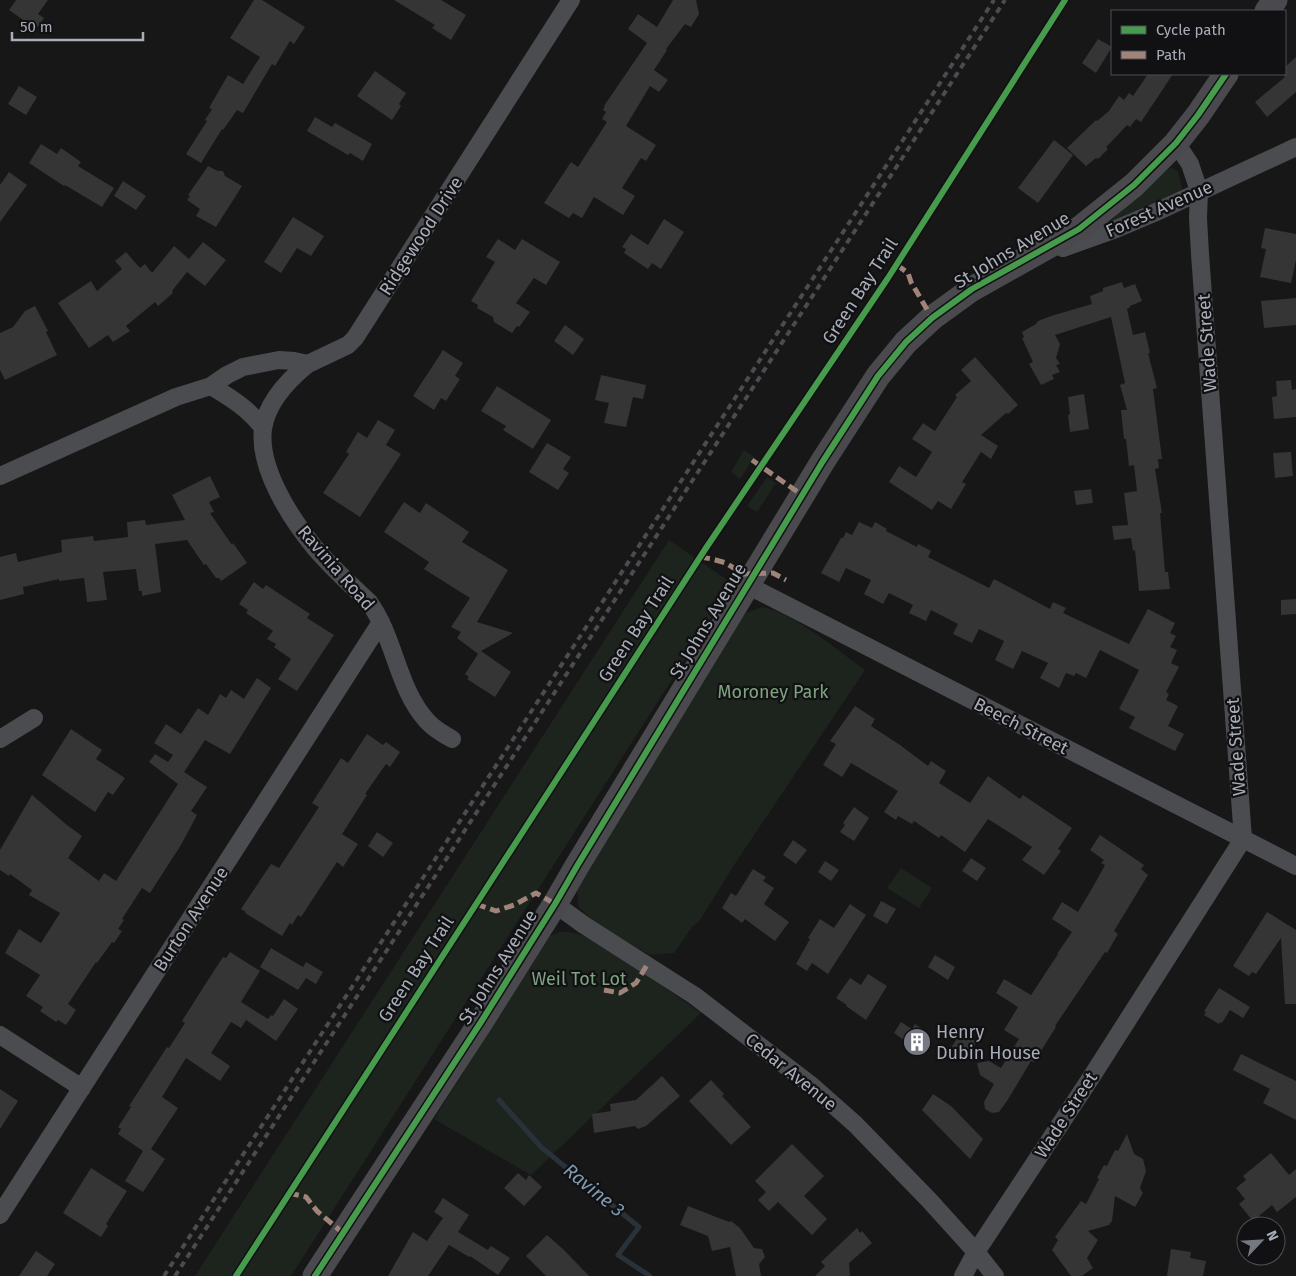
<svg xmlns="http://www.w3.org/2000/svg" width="1296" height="1276" viewBox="0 0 1296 1276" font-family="'Fira Sans',sans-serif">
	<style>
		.green { fill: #1d241e }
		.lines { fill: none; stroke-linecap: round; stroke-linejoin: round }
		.stream { stroke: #2a3239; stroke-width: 5 }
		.building { fill: #353536 }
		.street { stroke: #4b4c50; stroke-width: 18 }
		.secondary { stroke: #4a4a4e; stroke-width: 25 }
		.rail { stroke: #4b4c4f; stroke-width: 4; stroke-dasharray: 6 5; stroke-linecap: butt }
		.quiet { stroke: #a18479; stroke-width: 5; stroke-dasharray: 10 5; stroke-linecap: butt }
		.cycleway-casing { stroke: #111113; stroke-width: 9 }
		.cycleway { stroke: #469c4c; stroke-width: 6 }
		.labels { text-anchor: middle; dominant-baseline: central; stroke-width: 4.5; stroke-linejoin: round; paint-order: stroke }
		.street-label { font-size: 18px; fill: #a8adb8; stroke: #111113 }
		.park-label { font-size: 18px; fill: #7fa381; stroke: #111113 }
		.poi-label { font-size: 18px; fill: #a8adb8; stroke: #111113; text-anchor: start }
		.water-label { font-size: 19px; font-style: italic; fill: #7f9bb3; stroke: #111113 }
	</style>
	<rect width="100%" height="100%" fill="#171717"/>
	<path class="green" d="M1172 168 1178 172 1183 192 1111 222V220L1167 169Z
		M744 450 754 457 740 479 731 472Z
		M767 477 776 483 757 512 747 506Z
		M669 540 733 584 291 1276H195Z
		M762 607C794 613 837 650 865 670L736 862 700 920 692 927 674 953 650 955 620 938 591 919 579 907 577 891 740 620 746 613Z
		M901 868 932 888 919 908 887 888Z
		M560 932C574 931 588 937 600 943L701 1013 531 1175 434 1119 550 936Z"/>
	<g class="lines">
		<path class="stream" d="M499 1100 541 1147 639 1227 618 1255 650 1276"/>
	</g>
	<path class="building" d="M16 0H48L38 14 44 18 36 29 9 10Z
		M254 0H262L305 27 294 44 290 41 275 66 272 64 243 113 237 110 223 130 222 129 201 163 186 154 207 121 205 120 212 109 209 108 228 75 243 84 260 57 230 38Z
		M394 0H441L466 15 451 40 432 28 435 25Z
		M673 0H696L699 14 691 27 685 24 666 49 667 50 654 70 668 80 659 92 650 86 626 126 656 145 646 161 641 158 622 188 635 196 623 215 594 197 582 218 573 213 569 218 544 203 571 162 578 167 607 122 602 119 606 112 603 110 605 106H604L647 43 628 29 638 14 657 27Z
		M1098 39 1112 47 1096 73 1082 63Z
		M1296 57V92L1267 117 1255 102 1285 77 1282 74H1285V67Z
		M375 71 406 93 399 104 401 106 392 120 357 96Z
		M1148 74H1173L1141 122 1136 119 1130 127 1127 125 1112 141 1106 147 1108 149 1098 159 1096 158 1086 166 1067 148 1096 120 1097 121 1109 111 1119 96 1124 100 1129 93 1133 96Z
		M19 86 37 97 26 115 8 104Z
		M315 117 332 127 335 123 372 144 363 161 350 153 348 155 307 131Z
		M1054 140 1073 155 1038 203 1018 188Z
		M41 144 57 154 61 148 81 162 78 166 114 188 102 207 65 185 64 186 29 163Z
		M208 166 218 171H223L225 176 242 186 216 227 196 216 200 209 187 200 190 196 188 195Z
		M9 172 27 185 0 222V185Z
		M123 181 146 196 136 210 114 196Z
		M293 217 324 236 311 256 297 248 281 273 264 262Z
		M664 219 684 232 661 269 652 263 648 269 624 253 626 249 622 247 631 234 648 245Z
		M1265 228 1296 234V260L1291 283 1260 277 1266 249 1261 248Z
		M498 239 515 250 522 239 560 262 546 285 534 278 516 303 530 312 519 327 517 326 512 333 494 322 493 317 477 308 478 305 471 301 495 262 486 257Z
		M203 242 226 260 205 286 187 272 172 291 173 293 158 306 155 302 126 326 130 331 113 342 108 335 89 348 58 303 91 281 97 291 122 269 115 261 126 252 140 268 145 264 152 273 174 246 189 259Z
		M1122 282 1124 288 1135 284 1142 301 1130 306V307L1127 309 1133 335 1145 332 1150 353H1148L1157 388 1153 389 1162 459H1158L1159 468 1155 469 1162 513H1160L1165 572H1168L1170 589 1139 591 1135 550 1133 551 1131 538 1114 540 1112 526 1128 525 1124 493 1137 491 1134 465 1129 466 1126 439H1124L1121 410H1127L1120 385 1125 383 1111 317 1055 335 1060 344 1056 358 1060 364 1056 365 1060 372 1052 375 1054 379 1041 385 1029 364 1033 362 1022 338 1024 337 1022 332 1036 324 1038 321 1051 316 1092 304 1090 296 1103 291V288Z
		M1296 298V325L1264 328 1261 301Z
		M35 306 48 331 46 332 57 355 5 380 0 370V333L13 327 25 311Z
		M565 325 584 339 573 355 554 341Z
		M443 350 463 363 455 376 460 379 446 401 441 398 434 410 413 396Z
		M975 357 1018 405 1008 414 1006 413 981 435 998 446 991 459 981 452 962 482 966 484 951 509 938 501 932 510 889 482 899 466 916 477 932 452 912 439 923 423 935 431 957 397 955 395 971 381 961 370Z
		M601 375 646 385 643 399 633 397 626 427 604 423 609 403 595 400Z
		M1291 380 1292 390 1296 389V417L1274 419 1272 397 1277 396 1276 381Z
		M497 386 551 420 533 449 503 430 506 426 481 411Z
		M1084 394 1089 429 1070 432 1068 415 1070 414 1068 397Z
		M378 420 395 430 386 445 401 454 360 517 323 493 349 454 346 452 358 432 367 438Z
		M547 443 571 457 563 469 569 473 558 490 529 472Z
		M1291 452 1293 476 1275 478 1273 453Z
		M210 476 220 497 209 502 214 512 210 513 232 545 233 543 247 563 221 581 219 578H216L206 564 204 565 187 540 155 544 161 592 142 596V591H139L136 569 103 572 107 600 87 602 84 578 59 581V579L23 587 24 594 0 600V557L16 553 18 562 62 552 61 540 93 536 94 541 128 537 127 522 145 520 146 525 185 520 172 495Z
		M1091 489 1093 503 1076 505 1074 491Z
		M404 502 420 513 426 503 469 532 462 542 508 570 477 622 513 633 481 651 511 672 495 697 467 679 469 677 465 674 478 654 457 638 461 632 451 627 470 598 424 569 429 562 384 532Z
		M859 522 872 528 875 522 887 529 886 531 917 547 918 544 931 551 928 557 989 588 994 579 1050 609 1053 602 1066 608 1063 613 1129 644 1148 609 1175 623 1170 633 1176 636 1170 647 1177 650 1171 663 1179 667 1166 692 1169 694 1166 700 1178 706 1168 726 1184 734 1175 751 1129 728 1135 717 1119 709 1139 670 1100 650 1086 678 1076 673 1074 676 1066 673 1059 688 1040 678 1048 663 1022 651 1013 669 995 660 1004 641 979 629 972 643 953 634 958 624 931 610 926 621 909 613 913 605 889 593 883 604 864 594 871 580 846 568 839 582 821 573 841 538H843L846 532 852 535Z
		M254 582 263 589 266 585 310 614 307 618 334 635 297 691 278 679 291 659 274 647 276 644 267 639 273 631 246 613 248 610 239 604Z
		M1296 599V614L1281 615V600Z
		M257 678 271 688 230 754 205 740 184 772 207 787 191 811 197 815 181 845 150 893 142 888 122 919 124 920 118 929 122 931 114 943 112 942 97 963 96 962 68 1004 76 1010 66 1025 58 1020 56 1022 40 1011 43 1007 26 996 40 975 5 953 19 929 41 943 60 913 29 895 32 890 10 874 9 876 0 870V850L32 795 67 825 82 836 68 858 99 881 104 873 116 881 178 784 149 762 155 754 168 762 173 755 154 743 166 724 181 734 198 708 208 715 220 694 226 698 231 690 244 699Z
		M855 706 875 719 871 726 900 745 928 766 931 761 946 771 939 783 970 803 988 776 1020 799 1023 795 1072 828 1058 849 1061 851 1044 875 1022 860 1032 847 988 819 965 852 941 835 939 838 914 821 912 824 898 816 896 820 884 812 898 791 851 763 842 777 823 765 836 744 830 741Z
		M71 729 102 750 96 759 125 778 113 795 108 792 95 812 42 775Z
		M367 734 383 745 386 742 400 752 390 767 386 764 365 794 367 795 342 834 358 844 343 867 337 862 301 917 298 915 292 925 290 923 282 936 245 913 246 912 241 909 271 864 279 868 319 807 312 803 341 758 348 763Z
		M854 807 869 818 854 841 840 832 845 825 843 823Z
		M377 832 393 843 383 857 368 846Z
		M1100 835 1144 865 1141 869 1148 875 1114 931 1118 934 1107 953 1105 952 1055 1026 1056 1027 1034 1062 1031 1061 1007 1101 999 1112 992 1113 985 1109 984 1102 994 1084 980 1075 977 1063 989 1061 1001 1068 1019 1039 1004 1030 1018 1007 996 993 1004 979 1031 995 1058 954H1057L1072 932 1052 919 1062 902 1078 912 1094 885 1105 865 1101 863 1104 860 1090 850Z
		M793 840 807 850 796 864 783 855Z
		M971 858 986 868 977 881 962 871Z
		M825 861 839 870 831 881 818 872Z
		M753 869 766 877 763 881 774 888 764 904 789 922 775 941 745 919 742 923 722 908 731 893 736 896Z
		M881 901 896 909 887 924 873 916Z
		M850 904 866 915 828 974 812 963 807 971 796 964 810 939 808 938 820 919 834 928Z
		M1267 912 1296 930V1004H1285L1281 938 1256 974 1252 972 1249 976 1233 966Z
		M271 948 303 967 306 962 323 972 316 984 306 978 298 990 260 967Z
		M230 952 260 971 241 1002 268 1019 271 1015 273 1016 284 999 298 1009 276 1041 246 1020 241 1028 231 1022 211 1053 230 1066 220 1081 186 1058 162 1097 178 1108 151 1149 165 1159 143 1192 125 1181 143 1151 118 1134 121 1129 118 1127 131 1107 129 1106 167 1047 169 1048 185 1023 182 1021 208 980 223 957 226 958Z
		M935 955 955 967 948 980 928 967Z
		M868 974 887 986 866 1020 846 1006 847 1005 836 998 850 978 861 985Z
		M1219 988 1250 1007 1243 1018 1230 1010 1222 1023 1220 1022 1219 1024 1204 1015 1206 1012 1204 1011Z
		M901 1022 912 1029 915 1024 927 1032 925 1035 930 1038 919 1054 903 1044 905 1041 894 1033Z
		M961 1032 977 1042 967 1058 951 1048Z
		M1241 1054 1296 1081V1120L1263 1103 1270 1089 1233 1070Z
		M662 1076 680 1096 646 1126 638 1129 635 1126 594 1133 592 1114 611 1111 610 1104 636 1100Z
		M711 1080 724 1094 722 1096 751 1127 731 1145 689 1101Z
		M0 1089 18 1101 0 1129Z
		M933 1094 951 1106 983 1139 970 1159 922 1110Z
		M1127 1134 1134 1154 1143 1159 1146 1171 1140 1188 1143 1193 1135 1207 1115 1196 1112 1221 1109 1225 1088 1231 1098 1240 1087 1258 1093 1268 1082 1276H1071L1052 1250 1058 1240 1055 1237 1081 1201 1086 1204 1099 1179 1097 1178 1104 1165 1107 1166 1115 1150 1118 1151Z
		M792 1144 824 1176 804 1196 827 1219 812 1235 778 1202 769 1211 758 1200 766 1192 755 1181Z
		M1271 1153 1289 1175 1296 1169V1197L1277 1212 1272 1205 1253 1221 1239 1204 1245 1199 1236 1188 1246 1180 1243 1176Z
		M91 1168 127 1191 106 1224 108 1226 101 1237 63 1213Z
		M518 1173 526 1180 529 1175 542 1187 524 1206 504 1188Z
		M443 1198 469 1215 458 1232 488 1250 491 1246 510 1258 498 1275 470 1256 469 1257 449 1245 428 1276H388L413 1232 427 1241 443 1218 434 1212Z
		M688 1206 729 1222 731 1221 740 1228 754 1248 762 1249 765 1257 759 1264 761 1276H736L730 1247 712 1251 708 1236 680 1225Z
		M857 1228 860 1233 862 1231 872 1243 849 1263 850 1276H815L825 1266 821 1262Z
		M547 1235 564 1250 589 1276H546L526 1256Z
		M1171 1249 1191 1252 1190 1258 1206 1261 1203 1276H1167Z
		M36 1251 55 1264 47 1276H19Z"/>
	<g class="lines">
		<path class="street" d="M1063 248 1116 229 1154 213 1296 147
			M308 364C288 380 267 403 263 429 258 468 291 519 315 548 332 568 351 585 369 602 395 638 397 688 427 721 434 729 443 734 452 739
			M211 386C231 398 249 409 263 428
			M0 476 176 397 211 386 227 375 243 367 279 360 294 361 308 364 348 345 355 338 571 0
			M747 585 1296 866
			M0 739 34 718
			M555 904 584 925 695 996 812 1086 855 1124 929 1200 976 1252 995 1276
			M0 1035 82 1088
			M0 1215 381 622
			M963 1276 976 1252 1092 1076 1243 839 1200 254 1198 218 1199 191 1190 164 1176 143"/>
		<path class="secondary" d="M1267 11 1275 0
			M315 1276 481 1022 555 904 577 866 823 461 878 376 906 342 932 318 972 289 1079 229 1134 185 1176 143 1198 115 1226 74"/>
		<path class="rail" d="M164 1276 994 0
			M175 1276 1005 0"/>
		<path class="quiet" d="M897 265 908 273 911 282 932 318
			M752 460 802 495
			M700 557 712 559 726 563 743 574 773 573 786 580
			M476 904 496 911 514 905 536 893 555 904
			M604 990 620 993 636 983 647 965
			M289 1193 306 1197 317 1211 343 1233"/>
		<defs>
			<path id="cycleway" d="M236 1276 706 548 888 278 1065 0
				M315 1276 481 1022 555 904 577 866 823 461 878 376 906 342 932 318 972 289 1079 229 1134 185 1176 143 1198 115 1226 74"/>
		</defs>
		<use href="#cycleway" class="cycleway-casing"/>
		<use href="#cycleway" class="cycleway"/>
	</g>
	<defs>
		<symbol id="building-disc" viewBox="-11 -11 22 22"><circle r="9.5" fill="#757880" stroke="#111113"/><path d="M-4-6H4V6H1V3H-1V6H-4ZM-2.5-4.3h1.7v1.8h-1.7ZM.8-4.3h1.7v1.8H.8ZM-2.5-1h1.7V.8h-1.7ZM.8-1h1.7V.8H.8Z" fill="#fff"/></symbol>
	</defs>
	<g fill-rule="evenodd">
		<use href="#building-disc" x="901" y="1026" width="32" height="32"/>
	</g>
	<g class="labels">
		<g class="street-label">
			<text transform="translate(1159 209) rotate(-24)">Forest Avenue</text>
			<text transform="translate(421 236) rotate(-57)">Ridgewood Drive</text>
			<text transform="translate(1012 250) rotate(-31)">St Johns Avenue</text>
			<text transform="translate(860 291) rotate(-57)">Green Bay Trail</text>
			<text transform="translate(1207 343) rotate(-94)">Wade Street</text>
			<text transform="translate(336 568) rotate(49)">Ravinia Road</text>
			<text transform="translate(708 621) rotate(-59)">St Johns Avenue</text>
			<text transform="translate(636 629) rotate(-57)">Green Bay Trail</text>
			<text transform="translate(1021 726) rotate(27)">Beech Street</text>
			<text transform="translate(1236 747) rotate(-94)">Wade Street</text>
			<text transform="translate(191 919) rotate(-57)">Burton Avenue</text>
			<text transform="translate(498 967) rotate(-58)">St Johns Avenue</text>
			<text transform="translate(416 969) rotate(-57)">Green Bay Trail</text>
			<text transform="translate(791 1072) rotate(39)">Cedar Avenue</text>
			<text transform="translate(1066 1115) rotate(-57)">Wade Street</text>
		</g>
		<g class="park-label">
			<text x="773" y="692">Moroney Park</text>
			<text x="579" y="979">Weil Tot Lot</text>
		</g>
		<g class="poi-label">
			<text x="936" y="1032">Henry<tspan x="936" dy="21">Dubin House</tspan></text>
		</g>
		<g class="water-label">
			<text transform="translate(594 1190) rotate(39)">Ravine 3</text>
		</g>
	</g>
	<rect x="1111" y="10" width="175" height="65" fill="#111113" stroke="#4d4f55"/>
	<rect x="1121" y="26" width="25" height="8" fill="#469c4c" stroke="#4d4f55"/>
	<text x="1156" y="35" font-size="15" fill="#a8adb8">Cycle path</text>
	<rect x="1121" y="51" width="25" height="8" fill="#a18479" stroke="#4d4f55"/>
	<text x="1156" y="60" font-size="15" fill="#a8adb8">Path</text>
	<g transform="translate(1261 1241) rotate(65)"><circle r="24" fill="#111113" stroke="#4d4f55"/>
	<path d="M0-4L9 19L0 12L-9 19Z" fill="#757880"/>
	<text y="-8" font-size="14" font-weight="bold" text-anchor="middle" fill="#a8adb8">N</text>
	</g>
	<path d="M12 32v8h131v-8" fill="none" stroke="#a8adb8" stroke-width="2.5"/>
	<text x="20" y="32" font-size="15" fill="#a8adb8" stroke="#111113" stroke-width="4" paint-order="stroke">50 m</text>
</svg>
